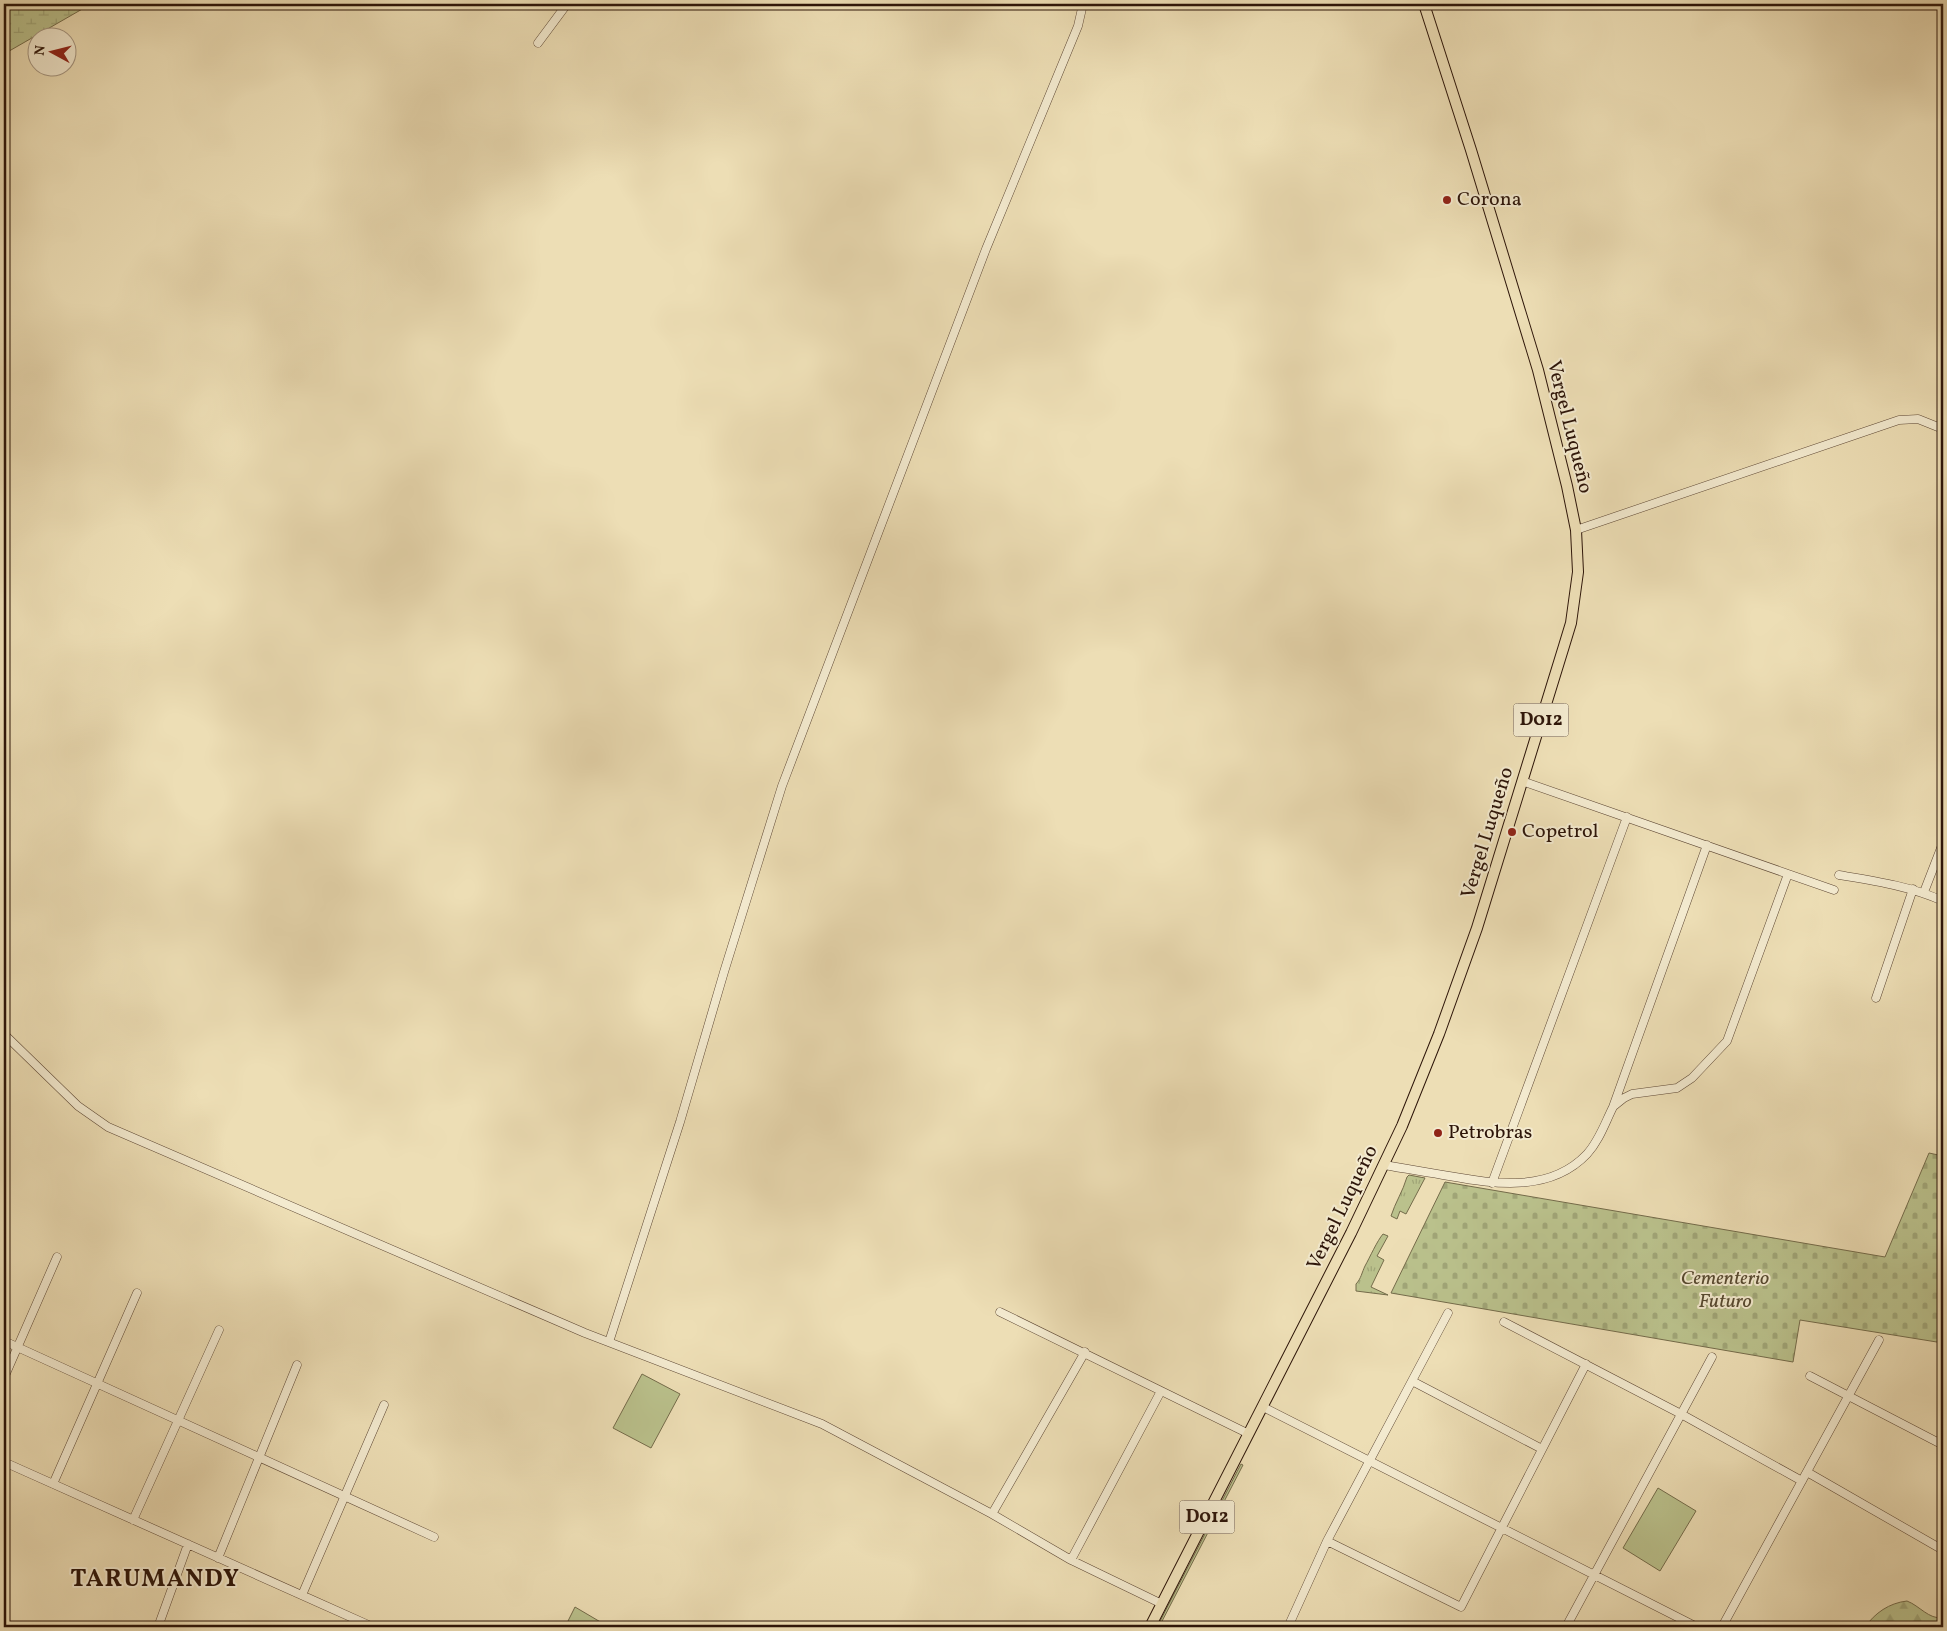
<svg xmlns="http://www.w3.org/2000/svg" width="1947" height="1631" viewBox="0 0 1947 1631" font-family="Vollkorn,serif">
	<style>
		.grass { fill: url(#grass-tufts); stroke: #746b4a }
		.forest { fill: url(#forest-firs); stroke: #746b4a }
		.wetland { fill: url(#wetland-marsh); stroke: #746b4a }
		.cemetery { fill: url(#cemetery-stones); stroke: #746b4a }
		.park { fill: #bac18c; stroke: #746b4a }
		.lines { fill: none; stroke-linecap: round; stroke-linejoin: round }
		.minor-casing { stroke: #5d4734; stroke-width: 9 }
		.major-casing { stroke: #2d1509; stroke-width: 12 }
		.minor { stroke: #f3eacf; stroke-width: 8 }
		.major { stroke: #eddeb5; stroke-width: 10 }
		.poi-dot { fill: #8f2418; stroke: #f3eacf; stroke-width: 2 }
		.labels { text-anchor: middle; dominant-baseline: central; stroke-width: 4; stroke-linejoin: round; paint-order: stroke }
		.shield { fill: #f3eacf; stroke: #685544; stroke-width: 1 }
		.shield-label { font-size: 19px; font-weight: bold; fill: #2d1509 }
		.poi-label { font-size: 20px; fill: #2d1509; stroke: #f3eacf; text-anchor: start }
		.street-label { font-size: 20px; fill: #2d1509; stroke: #f3eacf }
		.park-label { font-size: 20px; font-style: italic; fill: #574930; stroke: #f3eacf }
		.district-label { font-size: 25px; font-weight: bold; letter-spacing: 1px; fill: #2d1509; stroke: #f3eacf }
	</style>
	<defs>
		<pattern id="grass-tufts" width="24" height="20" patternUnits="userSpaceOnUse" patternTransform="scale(1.25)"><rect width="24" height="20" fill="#bac18c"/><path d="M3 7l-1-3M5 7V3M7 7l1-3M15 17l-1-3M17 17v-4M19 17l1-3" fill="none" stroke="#a0a577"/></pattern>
		<pattern id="forest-firs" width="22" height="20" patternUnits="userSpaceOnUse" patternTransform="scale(1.25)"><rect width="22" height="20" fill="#bac18c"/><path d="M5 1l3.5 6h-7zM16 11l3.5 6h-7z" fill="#a0a577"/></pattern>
		<pattern id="wetland-marsh" width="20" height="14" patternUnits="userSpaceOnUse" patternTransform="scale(1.25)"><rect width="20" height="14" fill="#bac18c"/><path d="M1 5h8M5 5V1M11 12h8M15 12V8" fill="none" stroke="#a0a577"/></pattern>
		<pattern id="cemetery-stones" width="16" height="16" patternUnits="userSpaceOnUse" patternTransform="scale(1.25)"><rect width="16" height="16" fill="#bac18c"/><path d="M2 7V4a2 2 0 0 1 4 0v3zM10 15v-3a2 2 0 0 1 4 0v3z" fill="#a0a577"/></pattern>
	</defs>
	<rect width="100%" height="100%" fill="#eddeb5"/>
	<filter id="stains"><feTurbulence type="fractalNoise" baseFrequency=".004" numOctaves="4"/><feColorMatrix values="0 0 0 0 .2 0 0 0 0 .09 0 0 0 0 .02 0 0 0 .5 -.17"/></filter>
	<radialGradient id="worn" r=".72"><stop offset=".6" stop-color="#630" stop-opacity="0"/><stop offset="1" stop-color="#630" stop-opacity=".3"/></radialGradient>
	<path class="grass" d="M1409 1175 1425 1178 1406 1214 1400 1211 1397 1219 1391 1216C1395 1203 1403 1191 1407 1177Z
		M1383 1234 1388 1236 1377 1256 1384 1260 1371 1287 1388 1295 1356 1291V1284C1361 1279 1362 1272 1365 1266 1370 1257 1377 1241 1383 1234Z"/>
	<path class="forest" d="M1907 1601C1920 1606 1928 1619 1943 1618V1627H1865C1875 1613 1889 1603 1907 1601Z"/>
	<path class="wetland" d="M4 4H91L4 54Z"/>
	<path class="cemetery" d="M1929 1153 1943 1156V1343L1800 1320 1793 1362 1391 1293 1445 1182 1885 1257Z"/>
	<path class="park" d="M642 1374 680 1394 651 1448 613 1428Z
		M1241 1464 1243 1465 1159 1627H1157Z
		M1658 1488 1696 1511 1660 1571 1623 1548Z
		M575 1607 609 1627H565Z"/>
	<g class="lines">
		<defs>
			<path id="minor" d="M538 43 567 4
				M1576 530 1899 420 1918 419 1943 429
				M1522 781 1834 890
				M1839 875C1875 881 1910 886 1943 901
				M1924 892 1943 843
				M1876 998 1913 889
				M4 1034 78 1106 108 1127 585 1333 822 1424 992 1514 1071 1560 1162 1604
				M1614 1106 1624 1098 1632 1094 1677 1088 1692 1078 1727 1041 1788 874
				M1384 1165C1406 1169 1427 1172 1449 1176 1495 1184 1550 1193 1587 1154 1599 1141 1605 1123 1613 1107L1707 845
				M1492 1183 1627 817
				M1000 1312 1249 1434
				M1504 1322 1681 1414 1802 1481
				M4 1341 434 1537
				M609 1342 680 1122 724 972 782 786 986 249 1078 26 1083 4
				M1810 1376 1943 1445
				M4 1378 57 1257
				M1412 1381 1542 1449
				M1263 1407 1697 1627
				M4 1462 373 1627
				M1807 1472 1943 1550
				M53 1484 137 1293
				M992 1514 1085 1352
				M133 1520 219 1330
				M1327 1541 1461 1607 1586 1364
				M218 1558 297 1365
				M1071 1560 1161 1391
				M302 1595 384 1405
				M158 1627 188 1544
				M1288 1627 1327 1541 1448 1313
				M1566 1627 1712 1357
				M1722 1627 1879 1340"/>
			<path id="major" d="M1150 1627 1351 1233 1402 1126 1439 1034 1477 928 1564 646 1571 623 1578 572 1576 530 1567 486 1538 370 1471 150 1424 4"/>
		</defs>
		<use href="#minor" class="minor-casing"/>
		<use href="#major" class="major-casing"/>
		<use href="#minor" class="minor"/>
		<use href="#major" class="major"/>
	</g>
	<g class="poi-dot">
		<circle cx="1447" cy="200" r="5"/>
		<circle cx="1512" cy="832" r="5"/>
		<circle cx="1438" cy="1133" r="5"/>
	</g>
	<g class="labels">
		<g class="shield">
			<rect x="1513.5" y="703.5" width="55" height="33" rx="4"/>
			<rect x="1179.5" y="1500.5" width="55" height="33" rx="4"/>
		</g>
		<g class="shield-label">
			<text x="1541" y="720">D012</text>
			<text x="1207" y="1517">D012</text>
		</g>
		<g class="poi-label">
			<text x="1457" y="200">Corona</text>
			<text x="1522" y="832">Copetrol</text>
			<text x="1448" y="1133">Petrobras</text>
		</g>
		<g class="street-label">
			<text transform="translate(1569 427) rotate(76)">Vergel Luqueño</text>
			<text transform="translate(1488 833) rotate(-73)">Vergel Luqueño</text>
			<text transform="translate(1343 1208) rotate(-64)">Vergel Luqueño</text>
		</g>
		<g class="park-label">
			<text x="1725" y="1279">Cementerio<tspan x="1725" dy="23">Futuro</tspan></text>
		</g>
		<g class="district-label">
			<text x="155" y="1579">TARUMANDY</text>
		</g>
	</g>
	<rect width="1947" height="1631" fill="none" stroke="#eddeb5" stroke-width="20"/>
	<rect x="5" y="5" width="1937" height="1621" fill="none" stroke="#2d1509" stroke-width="2.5"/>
	<rect x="10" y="10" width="1927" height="1611" fill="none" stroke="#2d1509"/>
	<g transform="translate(52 52) rotate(277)"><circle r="24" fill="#f3eacf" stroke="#a49580"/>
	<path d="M0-4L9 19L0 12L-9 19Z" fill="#8f2418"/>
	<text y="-8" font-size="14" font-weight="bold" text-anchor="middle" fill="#2d1509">N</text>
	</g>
	<rect width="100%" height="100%" filter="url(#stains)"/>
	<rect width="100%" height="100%" fill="url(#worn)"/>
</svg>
